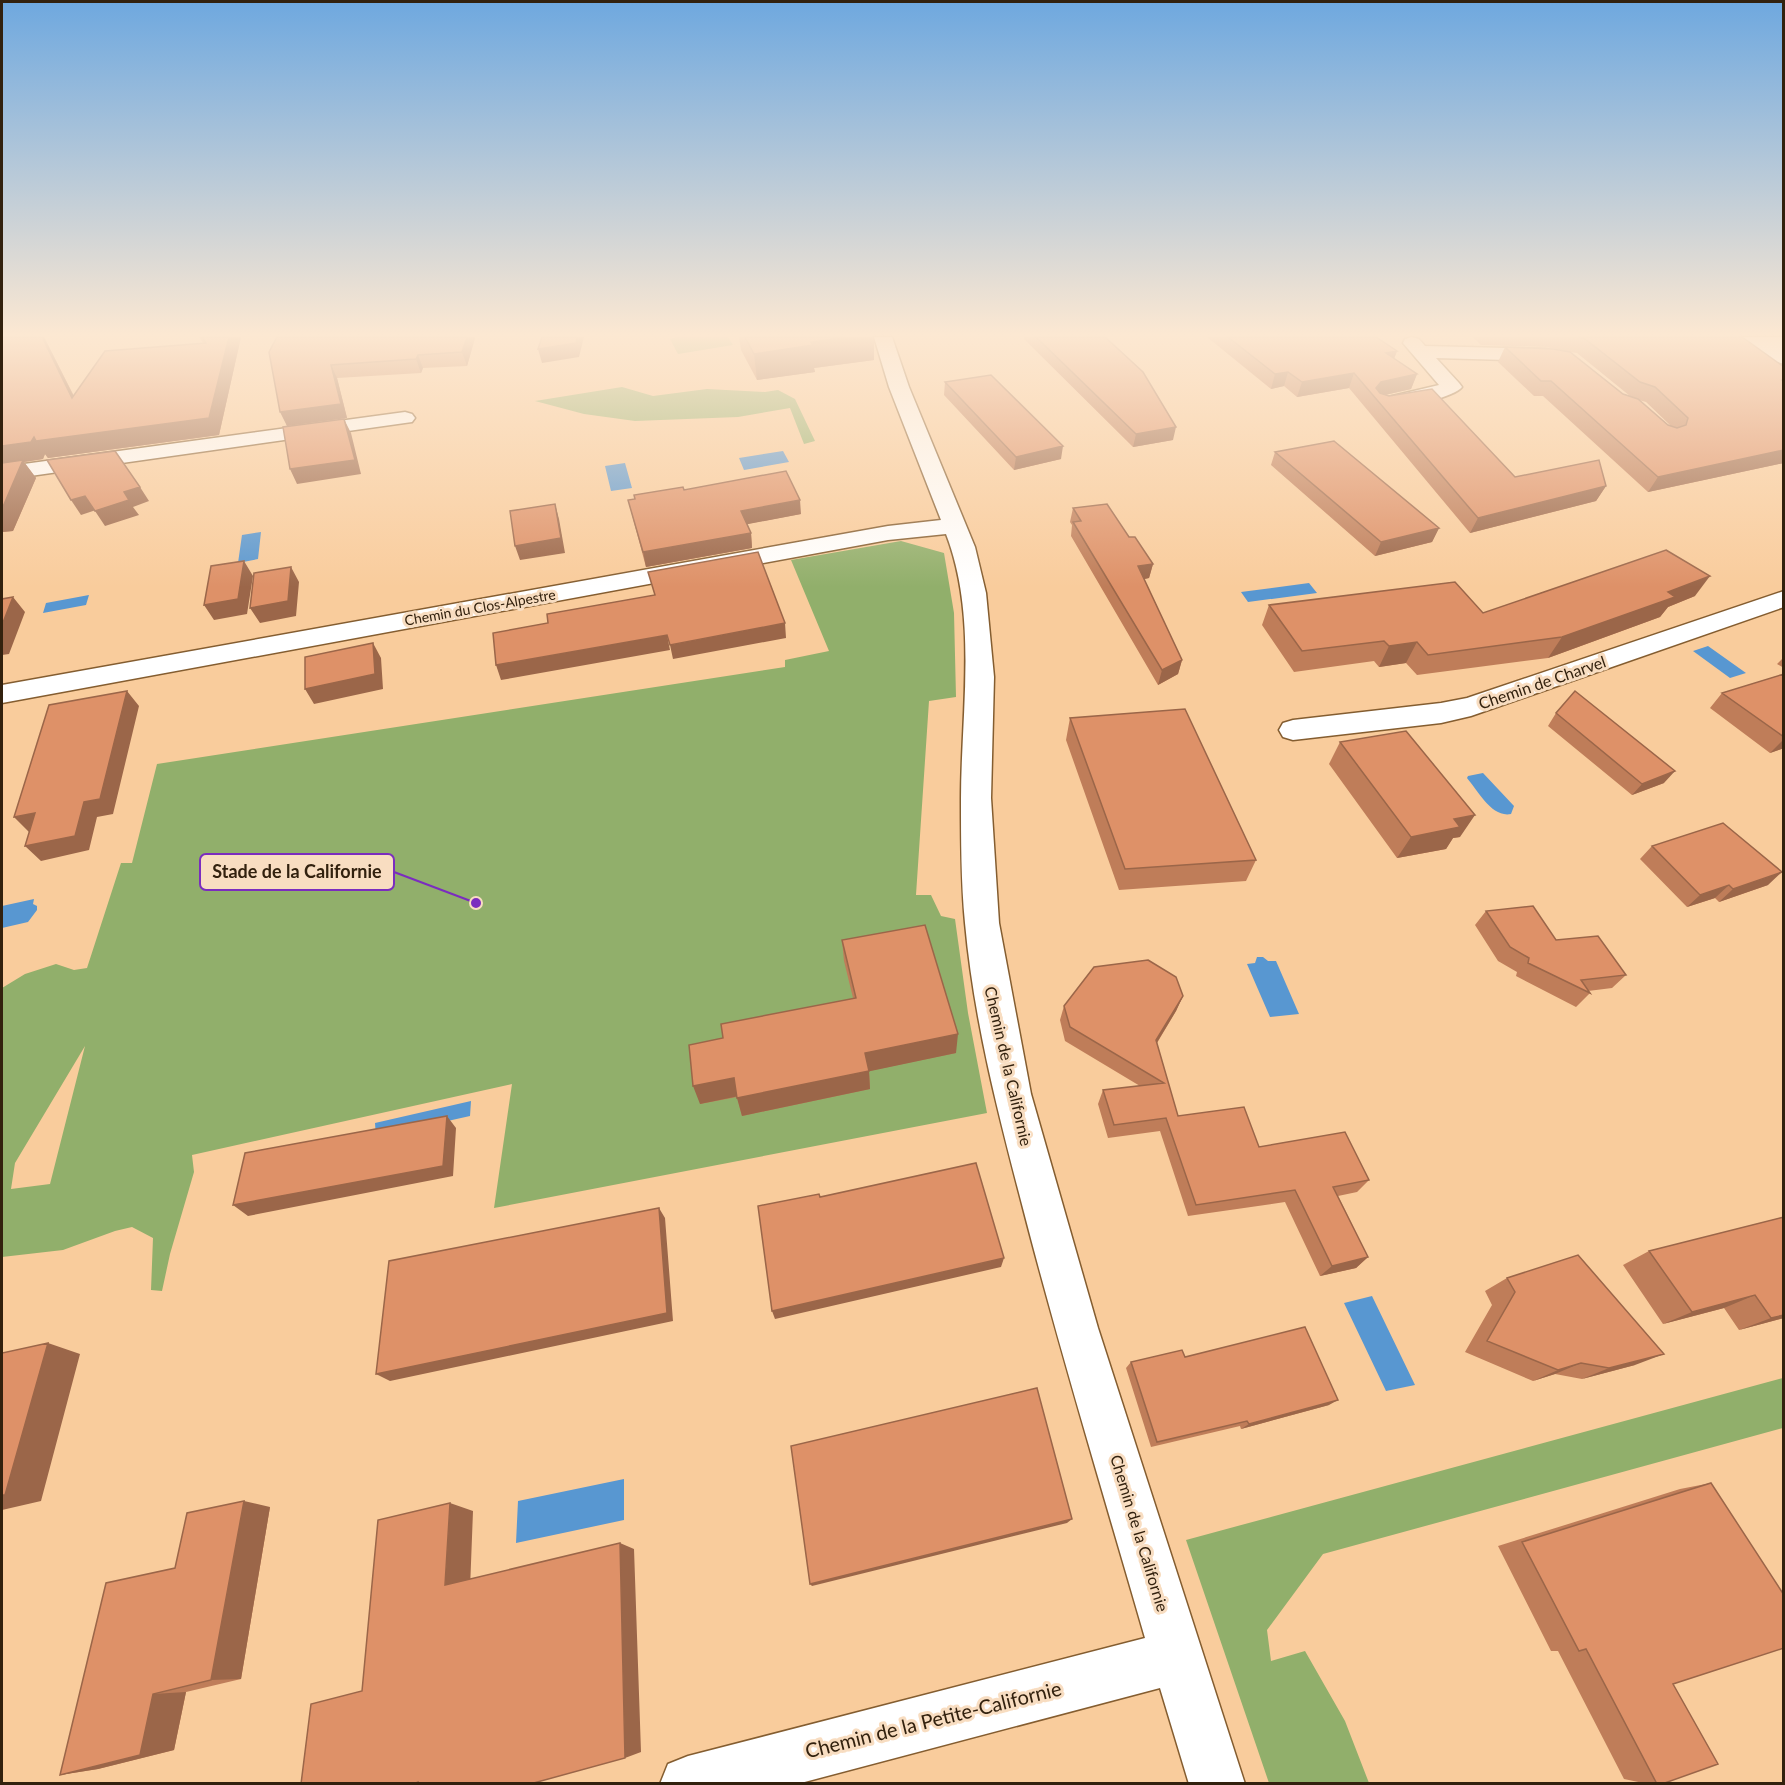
<svg xmlns="http://www.w3.org/2000/svg" width="1785" height="1785" viewBox="0 0 1785 1785" font-family="Lato,sans-serif">
	<style>
		.green { fill: #91af6b; fill-rule: evenodd }
		.water { fill: #5897d1 }
		.lines { fill: none; stroke-linecap: round; stroke-linejoin: round }
		.minor-casing { stroke: #845d30; stroke-width: 3 }
		.tertiary-casing { stroke: #845d30; stroke-width: 3 }
		.primary-casing { stroke: #845d30; stroke-width: 3 }
		.minor { fill: #fff; fill-rule: evenodd }
		.tertiary { fill: #fff; fill-rule: evenodd }
		.primary { fill: #fff; fill-rule: evenodd }
		.wall { fill: #bf7d59; fill-rule: evenodd }
		.shaded-wall { fill: #9b6649 }
		.building { fill: #de9168; stroke: #9b6649; stroke-width: 1.5 }
		.labels { text-anchor: middle; dominant-baseline: central; stroke-width: 6; stroke-linejoin: round; paint-order: stroke }
		.far-street-label { font-size: 14px; fill: #32210e; stroke: #f8ddc1 }
		.street-label { font-size: 16px; fill: #32210e; stroke: #f8ddc1 }
		.near-street-label { font-size: 20px; fill: #32210e; stroke: #f8ddc1 }
		.leader { fill: none; stroke: #7b2cbf; stroke-width: 2 }
		.callout-dot { fill: #7b2cbf; stroke: #f8ddc1; stroke-width: 2 }
		.callout { fill: #f8ddc1; stroke: #7b2cbf; stroke-width: 2 }
		.callout-label { font-size: 18px; text-anchor: middle; font-weight: bold; fill: #32210e }
	</style>
	<rect width="100%" height="100%" fill="#f9cc9c"/>
	<path class="green" d="M677 337H728L733 345 678 354 670 339Z
		M622 387 653 396 707 389 765 392 778 390 795 399 815 441 804 444 790 408 738 417 635 421 584 414 535 401Z
		M901 541 944 553 954 613 956 697 929 701 916 895H931L941 916 955 919 968 1013 987 1113 494 1208 512 1084 192 1155 194 1172 170 1254 162 1291 151 1290 153 1238 132 1227 115 1231 63 1250 2 1257V988L25 974 56 964 74 970 87 968 121 863H132L157 764 785 667V660L829 651 791 560ZM85 1046 50 1184 11 1189 15 1163Z
		M1783 1378V1428L1323 1554 1267 1630 1271 1661 1305 1651 1345 1721 1369 1783H1269L1186 1540Z"/>
	<path class="water" d="M783 451 789 462 744 470 739 458Z
		M625 463 632 488 611 491 605 466Z
		M261 532 258 559 238 563 242 535Z
		M1309 583 1317 593 1248 602 1241 592Z
		M89 595 86 605 43 613 46 603Z
		M1708 646 1746 673 1730 678 1693 651Z
		M1483 773 1514 806 1511 814C1492 818 1478 791 1467 778L1468 776Z
		M34 899 33 904 37 906V910L28 922 2 928V906Z
		M1257 957H1263L1268 961H1276L1299 1014 1270 1017 1247 964 1255 963Z
		M471 1101 470 1116 376 1137 375 1123Z
		M1372 1296 1415 1385 1386 1391 1344 1303Z
		M624 1479V1520L516 1543 518 1501Z"/>
	<g class="lines">
		<defs>
			<path id="minor" d="M874 337H892L909 387 975 547 986 593 994 677 991 798 999 923 1031 1094 1098 1328 1245 1784H1189L1160 1688 797 1784H660L668 1764 688 1756 1145 1638C1104 1496 1061 1355 1024 1212 999 1117 974 1022 965 923 961 882 961 840 961 799 961 712 978 617 946 534L888 540 2 703V685L888 526 941 520 889 387Z
				M1412 337 1419 339 1425 346 1546 349 1553 351 1555 355 1553 359 1546 361 1436 358 1459 383 1462 387C1454 398 1397 410 1384 406L1381 402 1384 398 1439 385 1403 343 1405 339Z
				M405 412 412 414 415 418 412 422 2 480V467Z
				M1784 591V607L1471 716 1441 723 1293 740 1283 737 1279 730 1283 723 1293 720 1441 703 1467 698Z"/>
			<path id="tertiary" d="M1741 337H1763L1784 350V364L1777 362Z"/>
			<path id="primary" d="M1763 337H1784V351L1777 350Z"/>
		</defs>
		<use href="#minor" class="minor-casing"/>
		<use href="#tertiary" class="tertiary-casing"/>
		<use href="#primary" class="primary-casing"/>
		<use href="#minor" class="minor"/>
		<use href="#tertiary" class="tertiary"/>
		<use href="#primary" class="primary"/>
	</g>
	<path class="wall" d="M2 337H44L74 396 203 343 199 337H241L219 435 48 458 45 454 43 459 24 462 36 478 13 531 2 532Z
		M739 337H874V360L814 368 815 372 757 380 741 350Z
		M1024 337H1105L1173 440 1133 447 1024 339Z
		M1207 337H1376L1397 351 1394 359 1417 374 1411 389 1385 395 1515 477 1606 486 1596 501 1470 533 1349 388 1297 397 1284 386 1271 389Z
		M1473 337H1742L1784 367V463L1648 492 1543 396H1534L1498 362 1505 347 1566 351 1546 347 1481 345ZM1570 352 1577 353 1630 396 1623 394ZM1639 400 1646 402 1671 426 1668 425Z
		M475 338 467 366 423 368 421 373 337 378 347 418 287 426 269 352Z
		M945 382 1061 459 1014 470 944 395Z
		M1275 452 1439 528 1432 542 1375 556 1271 465Z
		M628 500 801 514 747 524 751 533 752 548 646 567Z
		M1073 508 1129 537 1153 564 1149 578 1144 579 1182 660 1178 674 1158 685 1071 536 1072 525 1070 522Z
		M1695 596 1668 607 1660 617 1548 658 1417 675 1406 663 1379 667 1374 661 1294 672 1262 625 1269 605 1483 613Z
		M1784 657V668L1777 664Z
		M1784 674V748L1770 753 1710 708 1722 693Z
		M1556 713 1664 783 1632 795 1548 726Z
		M1070 718 1256 860 1246 881 1119 890 1066 740Z
		M1340 742 1460 837 1453 838 1446 849 1397 858 1329 764Z
		M1652 846 1768 885 1719 902 1715 898 1687 907 1640 859Z
		M1486 911 1556 940 1626 975 1612 988 1588 991 1590 993 1576 1007 1516 976 1517 972 1498 961 1475 925Z
		M842 940 956 1053 869 1071 870 1089 742 1116 737 1097 700 1104 723 1038 853 998 844 961Z
		M1183 996 1176 1011 1157 1043 1178 1116 1259 1147 1369 1180 1357 1192 1338 1196 1368 1257 1356 1268 1320 1276 1285 1202 1188 1216 1160 1131 1108 1138 1098 1104 1103 1090 1140 1086 1065 1041 1060 1020 1064 1006Z
		M1784 1217V1318L1739 1330 1724 1308 1663 1324 1623 1265 1649 1251Z
		M1507 1278 1635 1365 1582 1379 1555 1374 1533 1381 1465 1352 1492 1305 1485 1291Z
		M1185 1357 1329 1405 1241 1429 1240 1426 1151 1447 1126 1368 1131 1362Z
		M1711 1483 1673 1684 1662 1784H1648L1624 1779 1558 1651H1551L1498 1546 1680 1489Z
		M270 1507 241 1679 186 1692 174 1750 98 1769 60 1775 175 1568Z"/>
	<path class="shaded-wall" d="M42 337H44L83 415 72 398Z
		M229 337H241L219 435 48 458 45 454 43 459 24 462 36 478 13 531 2 532V446L34 437Z
		M467 337H475V338L467 366 462 352Z
		M577 337H584L579 357 542 363 538 349Z
		M845 337H874V360L814 368 815 372 757 380 754 354 811 342Z
		M1397 351 1391 366 1386 353Z
		M418 355 423 368 421 373 416 359Z
		M331 365 337 378 347 418 287 426 280 412Z
		M1288 372 1284 386 1271 389 1275 374Z
		M1354 373 1349 388 1297 397 1302 382Z
		M1417 374 1411 389 1376 397V388L1381 382Z
		M344 419 351 433 361 474 297 484 290 469Z
		M1176 427 1173 440 1133 447 1136 434Z
		M1063 446 1061 459 1014 470 1016 457Z
		M1784 450V463L1648 492 1658 477Z
		M1606 486 1596 501 1470 533 1478 518Z
		M140 487 149 501 133 507 139 515 105 526 95 511 124 492Z
		M85 496 96 510 81 515 71 500Z
		M800 500 801 514 743 525 741 511Z
		M555 504 559 519 565 553 520 560 515 546Z
		M1439 528 1432 542 1375 556 1381 542Z
		M751 533 752 548 646 567 643 552Z
		M244 561 253 576 247 614 214 620 204 605Z
		M1153 564 1149 578 1135 581 1138 566Z
		M291 567 299 582 296 616 260 623 250 608Z
		M1710 576 1695 596 1668 607 1660 617 1548 658 1562 637 1668 592Z
		M13 597 25 612 9 654 2 655V625Z
		M785 623 786 638 673 659 670 645Z
		M667 635 670 650 501 680 496 665Z
		M1417 642 1406 663 1379 667 1389 646Z
		M373 643 381 658 383 689 314 704 305 689Z
		M1182 660 1178 674 1158 685 1162 670Z
		M127 691 139 706 113 814 97 817 89 850 41 861 25 846 84 802Z
		M1784 739V748L1770 753Z
		M1675 771 1664 783 1632 795 1642 784Z
		M35 813 29 832 14 817Z
		M1475 815 1460 837 1453 838 1446 849 1397 858 1411 837 1454 819Z
		M1782 872 1768 885 1719 902 1733 889Z
		M1729 885 1715 898 1687 907 1700 895Z
		M1183 996 1176 1011 1150 1054 1156 1040Z
		M958 1034 956 1053 866 1072 865 1053Z
		M869 1071 870 1089 742 1116 737 1098Z
		M734 1078 739 1096 700 1104 693 1086Z
		M447 1116 456 1128 453 1176 248 1216 233 1205Z
		M659 1208 665 1218 673 1321 390 1381 376 1374Z
		M1368 1257 1356 1268 1320 1276 1332 1266Z
		M1004 1258 1001 1267 775 1319 772 1311Z
		M1755 1295 1724 1308 1663 1324 1692 1312Z
		M1784 1315V1318L1739 1330 1771 1318Z
		M48 1343 80 1354 41 1501 2 1510V1495Z
		M1664 1354 1635 1365 1582 1379 1609 1368Z
		M1581 1363 1555 1374 1533 1381 1558 1370Z
		M1338 1400 1329 1405 1241 1429 1249 1424Z
		M244 1501 270 1507 241 1679 211 1680Z
		M450 1503 473 1511 470 1589 445 1585Z
		M1072 1519 1067 1523 812 1586 810 1584Z
		M620 1543 634 1549 641 1752 625 1758Z
		M186 1692 174 1750 98 1769 60 1775 153 1694Z"/>
	<path class="building" d="M2 337H42L72 398 105 351 206 343 202 337H229L209 418 36 441 34 437 31 442 2 446Z
		M277 337H467L462 352 418 355 416 359 331 365 341 404 280 412 269 352Z
		M542 337H577L576 343 538 349Z
		M745 337H845L811 342 813 345 754 354Z
		M1036 337H1105L1143 372 1176 427 1136 434Z
		M1228 337H1376L1397 351 1386 353 1417 374 1381 382 1376 388 1380 393 1389 396 1432 389 1515 477 1599 460 1606 486 1478 518 1354 373 1302 382 1288 372 1275 374Z
		M1578 337H1742L1784 367V379L1782 380 1784 381V450L1658 477 1551 381H1541L1505 347 1553 349 1570 352 1623 394 1638 399 1668 425 1677 428 1686 425 1688 418 1655 387 1640 382 1585 339Z
		M991 375 1063 446 1016 457 945 382Z
		M344 419 355 460 290 469 283 427Z
		M1334 441 1439 528 1381 542 1275 452Z
		M115 451 140 487 124 492 129 500 95 511 85 496 71 500 47 460Z
		M23 460 2 509V463Z
		M786 471 800 500 741 511 751 533 643 552 628 500 635 499 634 495 683 487 684 490Z
		M555 504 561 538 515 546 510 511Z
		M1107 504 1129 537H1135L1153 564 1138 566 1182 660 1162 670 1073 522 1081 521 1073 508Z
		M1666 550 1710 576 1668 592 1675 597 1562 637 1428 655 1417 642 1389 646 1384 641 1302 651 1269 605 1455 582 1483 613Z
		M758 552 785 623 670 645 667 635 496 665 493 633 548 623 547 614 655 595 648 572Z
		M244 561 238 599 204 605 211 566Z
		M291 567 288 601 250 608 254 573Z
		M13 597 2 625V599Z
		M373 643 375 674 305 689V657Z
		M1784 674V737L1722 693Z
		M127 691 100 799 84 802 75 836 25 846 35 813 14 817 49 705Z
		M1575 691 1675 771 1642 784 1556 713Z
		M1185 709 1256 860 1125 869 1070 718Z
		M1406 731 1475 815 1454 819 1460 827 1411 837 1340 742Z
		M1723 823 1782 872 1733 889 1729 885 1700 895 1652 846Z
		M1533 906 1556 940 1598 936 1626 975 1581 980 1590 993 1528 963 1529 958 1510 947 1486 911Z
		M925 925 958 1034 865 1053 869 1071 737 1098 734 1078 693 1086 689 1045 723 1038 721 1024 856 998 842 940Z
		M1148 960 1176 977 1183 996 1156 1040 1178 1116 1244 1107 1259 1147 1345 1132 1369 1180 1333 1187 1368 1257 1332 1266 1295 1190 1196 1205 1166 1118 1114 1125 1103 1090 1164 1083 1070 1027 1064 1006 1094 967Z
		M447 1116 443 1166 233 1205 245 1153Z
		M976 1163 1004 1258 772 1311 758 1206 819 1194 820 1197Z
		M659 1208 667 1313 376 1374 389 1261Z
		M1784 1217V1315L1771 1318 1755 1295 1692 1312 1649 1251Z
		M1578 1255 1664 1354 1609 1368 1581 1363 1558 1370 1487 1341 1515 1292 1507 1278Z
		M1305 1327 1338 1400 1249 1424 1247 1421 1157 1442 1131 1362 1182 1350 1185 1357Z
		M48 1343 5 1495H2V1353Z
		M1037 1388 1072 1519 810 1584 791 1446Z
		M1711 1483 1784 1595V1648L1673 1684 1718 1764 1662 1784H1657L1586 1649 1579 1651 1522 1542Z
		M244 1501 211 1680 153 1694 140 1755 60 1775 106 1583 175 1568 187 1513Z
		M450 1503 445 1585 620 1543 625 1758 530 1784H418V1782L413 1784H301L311 1704 362 1691 378 1520Z"/>
	<linearGradient id="sky" x2="0" y2="1"><stop stop-color="#6ea8df"/><stop offset="0.57" stop-color="#fce8d2"/><stop offset="1" stop-color="#fce8d2" stop-opacity="0"/></linearGradient>
	<rect width="1785" height="587" fill="url(#sky)"/>
	<g class="labels">
		<g class="far-street-label">
			<text transform="translate(480 607) rotate(-10)">Chemin du Clos-Alpestre</text>
		</g>
		<g class="street-label">
			<text transform="translate(1542 682) rotate(-19)">Chemin de Charvel</text>
			<text transform="translate(1009 1066) rotate(77)">Chemin de la Californie</text>
			<text transform="translate(1140 1533) rotate(73)">Chemin de la Californie</text>
		</g>
		<g class="near-street-label">
			<text transform="translate(933 1719) rotate(-14)">Chemin de la Petite-Californie</text>
		</g>
	</g>
	<path class="leader" d="M476 903L394 872"/>
	<circle class="callout-dot" cx="476" cy="903" r="6"/>
	<rect class="callout" x="200" y="854" width="194" height="36" rx="6"/>
	<g class="callout-label">
		<text x="297" y="878">Stade de la Californie</text>
	</g>
	<rect width="1785" height="1785" fill="none" stroke="#32210e" stroke-width="6"/>
</svg>
